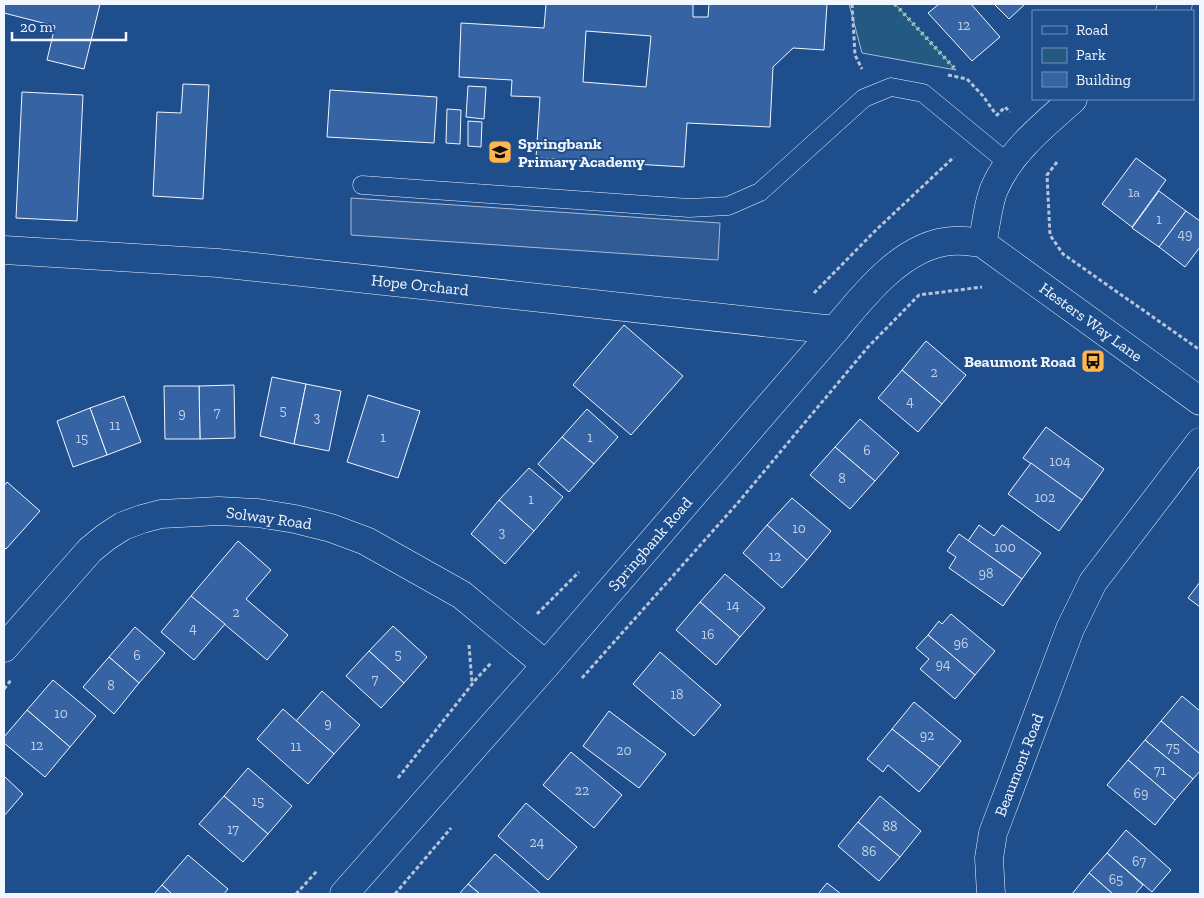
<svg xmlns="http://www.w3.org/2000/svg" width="1204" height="898" font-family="'Zilla Slab',serif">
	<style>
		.green { fill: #245a82; stroke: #a8bbd7 }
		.parking { fill: #305b95; stroke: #a8bbd7 }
		.building { fill: #3563a3; stroke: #f2f6ff; fill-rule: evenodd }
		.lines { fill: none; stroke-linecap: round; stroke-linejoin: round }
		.lane-casing { stroke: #f2f6ff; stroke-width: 19 }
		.street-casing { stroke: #f2f6ff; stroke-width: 29 }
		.secondary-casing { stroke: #f2f6ff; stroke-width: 29 }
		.path { stroke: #b3c4dc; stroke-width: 3; stroke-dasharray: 4 2.5; stroke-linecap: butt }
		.lane { stroke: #1f4e8c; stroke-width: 18 }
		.street { stroke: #1f4e8c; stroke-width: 28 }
		.secondary { stroke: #1f4e8c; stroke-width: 28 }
		.hedge { stroke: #97c8a6; stroke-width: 4; stroke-dasharray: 2.5 4; stroke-linecap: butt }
		.labels { text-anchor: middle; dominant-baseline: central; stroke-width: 4; stroke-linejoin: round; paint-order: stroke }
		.number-label { font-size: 14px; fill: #c3d1e8 }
		.poi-label { font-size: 16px; font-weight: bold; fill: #f2f6ff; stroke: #1f4e8c; text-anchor: start }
		.street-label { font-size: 16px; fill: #f2f6ff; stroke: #1f4e8c }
	</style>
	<rect width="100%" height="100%" fill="#1f4e8c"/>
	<polygon class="green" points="849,4 895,4 956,70 862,53"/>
	<polygon class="parking" points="351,198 720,223 718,260 351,235"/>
	<g class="building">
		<polygon points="4,4 100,4 84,69 47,60 55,26 4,13"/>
		<path d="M546,4H693V17H708L709,4H827L824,50L793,48L773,67L770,127L687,123L684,167L536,158L540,97L511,96L512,80L459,77L461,23L544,28ZM586,31L651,36L646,87L583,82Z"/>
		<polygon points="939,4 971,4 1000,37 972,61 928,13"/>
		<polygon points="994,4 1025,4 1009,19"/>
		<polygon points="183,84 209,85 203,199 153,196 157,112 181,113"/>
		<polygon points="468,86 486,87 484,119 466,117"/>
		<polygon points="330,90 437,97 434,143 327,137"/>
		<polygon points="22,92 83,95 77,221 16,218"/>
		<polygon points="447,109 461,110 460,144 446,143"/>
		<polygon points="468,121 482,122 481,147 468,146"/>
		<polygon points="1136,158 1166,180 1132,227 1102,204"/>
		<polygon points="1159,191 1186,211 1159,247 1132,228"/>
		<polygon points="1186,211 1200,221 1200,247 1185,267 1159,247"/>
		<polygon points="624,325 683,376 631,435 573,385"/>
		<polygon points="926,341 966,375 942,404 902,370"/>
		<polygon points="902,370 942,404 918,432 878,398"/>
		<polygon points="272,377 306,384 294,444 260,436"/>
		<polygon points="306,384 341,391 329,451 294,444"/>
		<polygon points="234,385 235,438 200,439 199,386"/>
		<polygon points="164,386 199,386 200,439 165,439"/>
		<polygon points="368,395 420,411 398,478 347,462"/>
		<polygon points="124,396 141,442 107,455 90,408"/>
		<polygon points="90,408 107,455 73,467 57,421"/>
		<polygon points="587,409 618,437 594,464 562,437"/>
		<polygon points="860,419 899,453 875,481 835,447"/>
		<polygon points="1046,427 1104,469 1082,500 1023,458"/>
		<polygon points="562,437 594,464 569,492 538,464"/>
		<polygon points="835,447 875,481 850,509 810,475"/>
		<polygon points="1031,463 1082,500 1059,531 1008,494"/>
		<polygon points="529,468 563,497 534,531 499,500"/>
		<polygon points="7,482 40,511 6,549 4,547 4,486"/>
		<polygon points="792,498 831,531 807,560 767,525"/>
		<polygon points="499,500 534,531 505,564 471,534"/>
		<polygon points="767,525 807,560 782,588 743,553"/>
		<polygon points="979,525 994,536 1002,525 1041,553 1022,579 968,541"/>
		<polygon points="959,534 1022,579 1003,606 949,568 956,557 947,551"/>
		<polygon points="238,541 271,570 246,599 288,635 267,660 191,596"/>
		<polygon points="725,574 765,608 740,637 700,602"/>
		<polygon points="1200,582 1200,607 1188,598"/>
		<polygon points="191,596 225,624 194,660 161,632"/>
		<polygon points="700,602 740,637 716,665 676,630"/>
		<polygon points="951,614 995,651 975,675 928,635 939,621 942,624"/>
		<polygon points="393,626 427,657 404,683 369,651"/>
		<polygon points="135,627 165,653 139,683 109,657"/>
		<polygon points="928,635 975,675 955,699 920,669 929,659 916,648"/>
		<polygon points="369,651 404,683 381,708 346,676"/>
		<polygon points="660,652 721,705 694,736 633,684"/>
		<polygon points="109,657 139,683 114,714 83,687"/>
		<polygon points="53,680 96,716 70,747 27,710"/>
		<polygon points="322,691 360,725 334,754 296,721"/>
		<polygon points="1182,696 1200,711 1200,754 1161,721"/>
		<polygon points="914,702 961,741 940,767 892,729"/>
		<polygon points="283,709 334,754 308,784 257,739"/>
		<polygon points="27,710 70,747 45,777 4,743 4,737"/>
		<polygon points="609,711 666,754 639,788 583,746"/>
		<polygon points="1161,721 1200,754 1200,771 1193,779 1145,740"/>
		<polygon points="892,729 940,767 919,792 888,765 883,772 867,759"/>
		<polygon points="1145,740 1193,779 1175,800 1128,760"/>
		<polygon points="571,752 622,795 594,828 543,785"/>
		<polygon points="1128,760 1175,800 1155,825 1107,785"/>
		<polygon points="248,768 292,806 268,834 224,796"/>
		<polygon points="4,776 23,794 4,816"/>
		<polygon points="224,796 268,834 243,862 199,824"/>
		<polygon points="880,796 921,831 900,857 858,822"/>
		<polygon points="526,803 577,847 548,880 498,836"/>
		<polygon points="858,822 900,857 879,881 838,846"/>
		<polygon points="1126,830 1171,870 1152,892 1107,853"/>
		<polygon points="1107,853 1143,885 1135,894 1113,894 1089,873"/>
		<polygon points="495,854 541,894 480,894 468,884"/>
		<polygon points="188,855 228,889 224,894 172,894 162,885"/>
		<polygon points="1089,873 1113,894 1072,894"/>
		<polygon points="827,883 841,894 818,894"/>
		<polygon points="468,884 480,894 459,894"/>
		<polygon points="162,885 172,894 154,894"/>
	</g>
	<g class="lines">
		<g class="lane-casing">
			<polyline id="lane" points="362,185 689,208 728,206 760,192 864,98 891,87 923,93 1008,163"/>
		</g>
		<g class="street-casing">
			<g id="street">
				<polyline points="1170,11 1178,4"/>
				<path d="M982,243C986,228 988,201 995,187C1011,151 1044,125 1073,99"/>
				<polyline points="4,250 218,263 835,330"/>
				<polyline points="4,648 90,550 106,537 123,526 142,519 161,514 219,511 258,513 295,519 331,528 366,541 462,595 546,665"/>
				<polyline points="991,894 989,858 993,833 1070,629 1093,582 1200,442"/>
			</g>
		</g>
		<g class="secondary-casing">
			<path id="secondary" d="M344,894L546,665L835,330C863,296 903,244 952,241C962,240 972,242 982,243L1200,401"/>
		</g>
		<g class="path">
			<polyline points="852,4 855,55 862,69"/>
			<polyline points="948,75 967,79 983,96 995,113"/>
			<polyline points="996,116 1005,107 1010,112"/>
			<polyline points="1057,162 1047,175 1050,235 1063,254 1200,350"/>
			<polyline points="814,293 876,230 954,157"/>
			<polyline points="537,614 579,572"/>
			<polyline points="469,645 472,683"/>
			<polyline points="582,678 736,505 868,347 919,295 982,287"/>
			<polyline points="4,689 11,680"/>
			<polyline points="398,778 477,678 492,662"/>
			<polyline points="296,894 317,871"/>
			<polyline points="395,894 451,828"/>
		</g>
		<use href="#lane" class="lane"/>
		<use href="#street" class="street"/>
		<use href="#secondary" class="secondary"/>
		<polyline class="hedge" points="895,4 956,70"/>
	</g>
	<defs>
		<g id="school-square" transform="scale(1.25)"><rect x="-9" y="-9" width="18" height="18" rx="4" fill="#ffb74d" stroke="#1f4e8c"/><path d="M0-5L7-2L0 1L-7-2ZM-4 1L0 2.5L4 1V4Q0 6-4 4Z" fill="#111"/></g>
		<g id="bus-square" transform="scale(1.25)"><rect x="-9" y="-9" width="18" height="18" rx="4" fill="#ffb74d" stroke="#1f4e8c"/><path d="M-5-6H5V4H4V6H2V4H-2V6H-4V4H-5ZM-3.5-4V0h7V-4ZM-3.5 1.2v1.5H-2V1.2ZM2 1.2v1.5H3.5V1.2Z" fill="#111"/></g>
	</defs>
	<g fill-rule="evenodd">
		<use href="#school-square" x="500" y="152"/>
		<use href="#bus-square" x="1093" y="361"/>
	</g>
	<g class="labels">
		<g class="number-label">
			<text x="964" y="25">12</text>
			<text x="1134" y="192">1a</text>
			<text x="1159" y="219">1</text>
			<text x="1185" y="234">49</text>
			<text x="934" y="372">2</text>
			<text x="910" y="401">4</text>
			<text x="283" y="410">5</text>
			<text x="217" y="412">7</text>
			<text x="182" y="413">9</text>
			<text x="317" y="417">3</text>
			<text x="115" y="425">11</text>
			<text x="383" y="437">1</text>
			<text x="590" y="437">1</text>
			<text x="82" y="438">15</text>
			<text x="867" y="450">6</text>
			<text x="1060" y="461">104</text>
			<text x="842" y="478">8</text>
			<text x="1045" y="497">102</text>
			<text x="531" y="499">1</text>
			<text x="799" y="528">10</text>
			<text x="502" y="532">3</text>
			<text x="1005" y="547">100</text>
			<text x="775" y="556">12</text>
			<text x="986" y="573">98</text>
			<text x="733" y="605">14</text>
			<text x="236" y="612">2</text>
			<text x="193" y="628">4</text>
			<text x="708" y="634">16</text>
			<text x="961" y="643">96</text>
			<text x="398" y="654">5</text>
			<text x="137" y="655">6</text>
			<text x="943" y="664">94</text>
			<text x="375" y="679">7</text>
			<text x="111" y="685">8</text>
			<text x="677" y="694">18</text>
			<text x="61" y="713">10</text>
			<text x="328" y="723">9</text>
			<text x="927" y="735">92</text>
			<text x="37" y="745">12</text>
			<text x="296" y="746">11</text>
			<text x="1173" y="747">75</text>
			<text x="624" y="750">20</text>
			<text x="1160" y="770">71</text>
			<text x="582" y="790">22</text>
			<text x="1141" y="793">69</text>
			<text x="258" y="801">15</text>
			<text x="890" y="826">88</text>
			<text x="233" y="829">17</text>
			<text x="537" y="842">24</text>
			<text x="869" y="851">86</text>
			<text x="1139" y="861">67</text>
			<text x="1116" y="879">65</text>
		</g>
		<g class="poi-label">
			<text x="518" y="143">Springbank<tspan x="518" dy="18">Primary Academy</tspan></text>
			<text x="1076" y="361" text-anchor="end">Beaumont Road</text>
		</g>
		<g class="street-label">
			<text transform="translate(420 285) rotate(6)">Hope Orchard</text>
			<text transform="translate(1091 322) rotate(36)">Hesters Way Lane</text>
			<text transform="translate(269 518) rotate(8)">Solway Road</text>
			<text transform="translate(650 544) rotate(-49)">Springbank Road</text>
			<text transform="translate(1019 765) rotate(-69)">Beaumont Road</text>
		</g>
	</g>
	<rect width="1204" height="898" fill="none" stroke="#f2f6ff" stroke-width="10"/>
	<rect x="1032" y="10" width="162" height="90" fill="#1f4e8c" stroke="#7391ba"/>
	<rect x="1042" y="26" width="25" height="8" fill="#1f4e8c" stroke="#7391ba"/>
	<text x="1076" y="35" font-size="15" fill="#f2f6ff">Road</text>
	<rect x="1042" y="48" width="25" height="15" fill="#245a82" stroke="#7391ba"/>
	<text x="1076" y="60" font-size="15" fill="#f2f6ff">Park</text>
	<rect x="1042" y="72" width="25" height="15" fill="#3563a3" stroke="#7391ba"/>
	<text x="1076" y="85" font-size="15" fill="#f2f6ff">Building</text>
	<path d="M12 32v8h114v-8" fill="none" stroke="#f2f6ff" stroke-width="2.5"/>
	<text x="20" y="32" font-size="15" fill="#f2f6ff" stroke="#1f4e8c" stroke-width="4" paint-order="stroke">20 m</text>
</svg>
